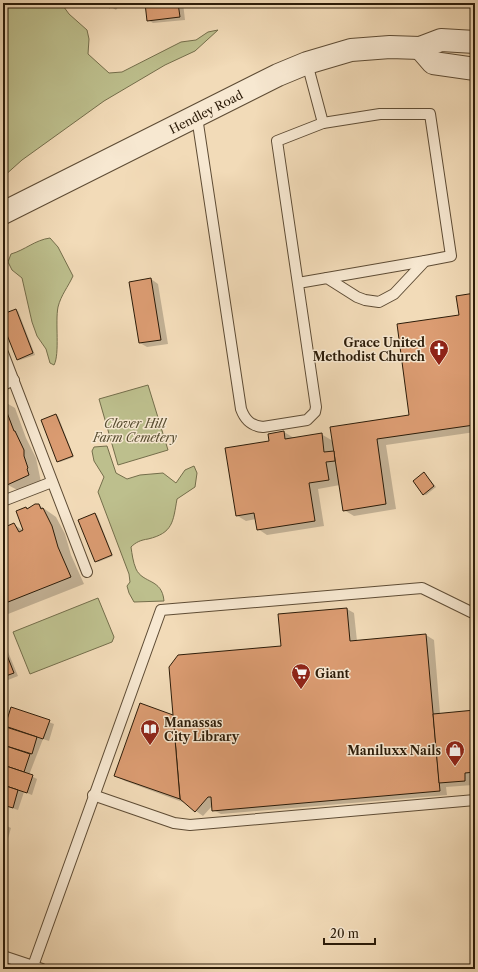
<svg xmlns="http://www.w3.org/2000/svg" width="478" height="972" font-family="'Libre Caslon Text',serif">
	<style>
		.green { fill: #bdbf8d; stroke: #746e4b }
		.shadow { fill: #0003 }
		.building { fill: #db9c72; stroke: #2c1c09 }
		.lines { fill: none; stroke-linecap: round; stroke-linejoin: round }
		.service-casing { stroke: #5e4c35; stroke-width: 12 }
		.tertiary-casing { stroke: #5e4c35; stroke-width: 24 }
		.service { stroke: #f7e8d1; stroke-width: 10 }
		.tertiary { stroke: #f7e8d1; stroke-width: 22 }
		.labels { text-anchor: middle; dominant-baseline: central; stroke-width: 3; stroke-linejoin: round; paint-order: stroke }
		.street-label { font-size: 12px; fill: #2c1c09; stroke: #f7e8d1 }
		.poi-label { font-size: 12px; font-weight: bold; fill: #2c1c09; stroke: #f7e8d1; text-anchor: end }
		.park-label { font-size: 12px; font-style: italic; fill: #584d31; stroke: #f7e8d1 }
	</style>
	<rect width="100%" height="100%" fill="#f2dbb8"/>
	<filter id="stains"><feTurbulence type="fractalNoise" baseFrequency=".005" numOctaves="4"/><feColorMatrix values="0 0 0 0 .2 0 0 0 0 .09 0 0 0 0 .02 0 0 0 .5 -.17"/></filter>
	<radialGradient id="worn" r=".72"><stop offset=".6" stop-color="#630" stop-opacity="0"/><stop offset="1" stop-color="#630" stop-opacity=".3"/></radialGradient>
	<g class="green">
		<polygon points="3,3 61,3 69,14 87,30 89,39 88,54 109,73 122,72 181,42 196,40 208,32 218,30 195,51 165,65 104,101 22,160 3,177"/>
		<path d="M50,238L58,247L73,276C68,287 61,295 58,307C55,322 60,354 54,365L50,363L46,349L37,336L32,322L22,278L12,270L8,262L11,254C25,250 35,240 50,238Z"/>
		<polygon points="148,385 168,450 118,465 99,399"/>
		<path d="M107,446L116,473L127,479L140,475L163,473L176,483L185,470L194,466L197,473L195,487L177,499C173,522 173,533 148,539C141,540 136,542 131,547C132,554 133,562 136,569C143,584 162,578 164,601L134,602L129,593L127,586L130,582L129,574L98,492L104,477L94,461L92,451L94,447Z"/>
		<polygon points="98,598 114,637 112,642 30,674 13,632"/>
	</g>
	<g class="shadow">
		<polygon points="105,3 121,3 116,10"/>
		<polygon points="146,3 183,3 185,20 153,23 148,20"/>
		<polygon points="151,279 158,284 168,344 147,347 140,343"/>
		<polygon points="475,294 475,432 386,445 396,509 354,516 344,510 340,485 318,489 324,526 267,535 258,529 256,519 246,521 236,515 270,442 284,432 294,438 321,434 333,441 411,415 460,316"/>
		<polygon points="16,310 18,311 35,355 20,360 17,359 3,322 3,315"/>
		<polygon points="3,401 15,408 26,438 36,458 41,482 21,492 8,485 3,487"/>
		<polygon points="56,415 58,416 74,457 60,462 58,461"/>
		<polygon points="425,474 436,487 426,495 423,494"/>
		<polygon points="39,505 56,517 65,534 71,555 84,584 3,616 3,532 14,525 25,531 17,511"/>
		<polygon points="95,514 97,515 113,556 98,562 96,561"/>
		<polygon points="347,609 354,613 357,641 426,635 434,640 440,714 475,711 475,776 472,777 473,785 446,787 447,795 221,814 213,810 213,805 203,816 185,803 125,781 116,776 174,717 282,647"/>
		<polygon points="3,640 18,676 3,682"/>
		<polygon points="12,709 54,724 49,741 43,739 29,775 37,779 32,795 24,792 18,810 3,805 3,735"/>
		<polygon points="3,824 11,828 3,856"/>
	</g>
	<g class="building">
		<polygon points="103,3 114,3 110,8"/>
		<polygon points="145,3 178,3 180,17 147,21"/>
		<polygon points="151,278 161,340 139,343 129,282"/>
		<polygon points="475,293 475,408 472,409 474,425 377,439 386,504 343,511 330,427 409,415 397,324 459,315 456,296"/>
		<polygon points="16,309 33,353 17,360 3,325 3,314"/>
		<polygon points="3,402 14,431 15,431 24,450 24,456 28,468 27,469 29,475 7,485 3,475"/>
		<polygon points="56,414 73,456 57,462 41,420"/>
		<polygon points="284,431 285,439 322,433 324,452 334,451 335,461 326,462 329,480 309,483 315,521 257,530 254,513 236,516 225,448 269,441 268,434"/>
		<polygon points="424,472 434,486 423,495 413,481"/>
		<polygon points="35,504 39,504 41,509 43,508 52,526 58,547 71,577 3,604 3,531 6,529 5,527 14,523 19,532 23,530 16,511 26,507 27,509"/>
		<polygon points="95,513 112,555 95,562 78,520"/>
		<polygon points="347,608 350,641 426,634 440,791 212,811 211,797 208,797 195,812 180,799 169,667 178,655 281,646 278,614"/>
		<polygon points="3,645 14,673 3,677"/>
		<polygon points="140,703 173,715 180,799 114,776"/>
		<polygon points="11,707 50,720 43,739 5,726"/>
		<polygon points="475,710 475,772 465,773 465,781 439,783 433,714"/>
		<polygon points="6,727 37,737 32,754 3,745"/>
		<polygon points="3,745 30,754 24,772 3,765"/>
		<polygon points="3,765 33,775 27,793 3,785"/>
		<polygon points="3,785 18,790 13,808 3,805"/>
		<polygon points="3,823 6,824 3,834"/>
	</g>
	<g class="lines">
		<g class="service-casing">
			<g id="service">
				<polyline points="307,63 323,123"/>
				<path d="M197,117L241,409C245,420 251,426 263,427L307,420L315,412L316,407L277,141L323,123L380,114H430L451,256L425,261L394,294L379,302L365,300L357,297L327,278L298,283"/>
				<polyline points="327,278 425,261"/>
				<polyline points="3,353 87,572"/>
				<polyline points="3,385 14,380"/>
				<polyline points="3,501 52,482"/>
				<polyline points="93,795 174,823 190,825 475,800"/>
				<polyline points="3,956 42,969"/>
				<polyline points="33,966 161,610 422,588 475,614"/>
			</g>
		</g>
		<g class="tertiary-casing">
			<g id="tertiary">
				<polyline points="420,48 433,63 475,69"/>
				<polyline points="3,213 278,75 307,63 351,50 390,47 420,48 441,40 475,42"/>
			</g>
		</g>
		<use href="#service" class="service"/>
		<use href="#tertiary" class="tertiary"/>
	</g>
	<defs>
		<g id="church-pin" transform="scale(1)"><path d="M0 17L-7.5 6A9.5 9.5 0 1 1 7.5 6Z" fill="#8f2418" stroke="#f7e8d1"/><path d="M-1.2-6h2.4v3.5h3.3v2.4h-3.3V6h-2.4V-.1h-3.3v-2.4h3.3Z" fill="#fff"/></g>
		<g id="supermarket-pin" transform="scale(1)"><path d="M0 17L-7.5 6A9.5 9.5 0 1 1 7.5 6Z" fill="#8f2418" stroke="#f7e8d1"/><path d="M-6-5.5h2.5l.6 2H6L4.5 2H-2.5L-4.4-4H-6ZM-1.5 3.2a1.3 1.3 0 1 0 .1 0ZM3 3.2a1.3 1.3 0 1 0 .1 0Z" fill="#fff"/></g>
		<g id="library-pin" transform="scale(1)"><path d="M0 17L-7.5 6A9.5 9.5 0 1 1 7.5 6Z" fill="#8f2418" stroke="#f7e8d1"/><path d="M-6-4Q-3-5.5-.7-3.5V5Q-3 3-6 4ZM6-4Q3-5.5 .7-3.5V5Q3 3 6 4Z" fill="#fff"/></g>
		<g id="shop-pin" transform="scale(1)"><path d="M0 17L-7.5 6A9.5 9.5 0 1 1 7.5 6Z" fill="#8f2418" stroke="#f7e8d1"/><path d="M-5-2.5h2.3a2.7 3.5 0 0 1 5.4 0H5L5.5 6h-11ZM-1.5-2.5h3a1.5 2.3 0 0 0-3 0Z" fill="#fff"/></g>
	</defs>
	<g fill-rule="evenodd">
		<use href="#church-pin" x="439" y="349"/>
		<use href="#supermarket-pin" x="301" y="673"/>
		<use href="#library-pin" x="150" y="729"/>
		<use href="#shop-pin" x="455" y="750"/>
	</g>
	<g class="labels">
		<g class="street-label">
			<text transform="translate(206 112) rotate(-27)">Hendley Road</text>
		</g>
		<g class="poi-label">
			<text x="425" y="342">Grace United<tspan x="425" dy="14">Methodist Church</tspan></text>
			<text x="315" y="673" text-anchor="start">Giant</text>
			<text x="164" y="722" text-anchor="start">Manassas<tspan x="164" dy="14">City Library</tspan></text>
			<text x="441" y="750">Maniluxx Nails</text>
		</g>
		<g class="park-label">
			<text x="135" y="423">Clover Hill<tspan x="135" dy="14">Farm Cemetery</tspan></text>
		</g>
	</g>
	<rect width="478" height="972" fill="none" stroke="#f2dbb8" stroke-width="16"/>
	<rect x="4" y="4" width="470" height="964" fill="none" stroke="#2c1c09" stroke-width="2"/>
	<rect x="8" y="8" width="462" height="956" fill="none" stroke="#2c1c09"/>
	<path d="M324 938v6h51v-6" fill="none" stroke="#2c1c09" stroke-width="2"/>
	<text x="330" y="938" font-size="12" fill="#2c1c09" stroke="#f7e8d1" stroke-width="3" paint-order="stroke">20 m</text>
	<rect width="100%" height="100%" filter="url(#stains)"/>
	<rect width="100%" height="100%" fill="url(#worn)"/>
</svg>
